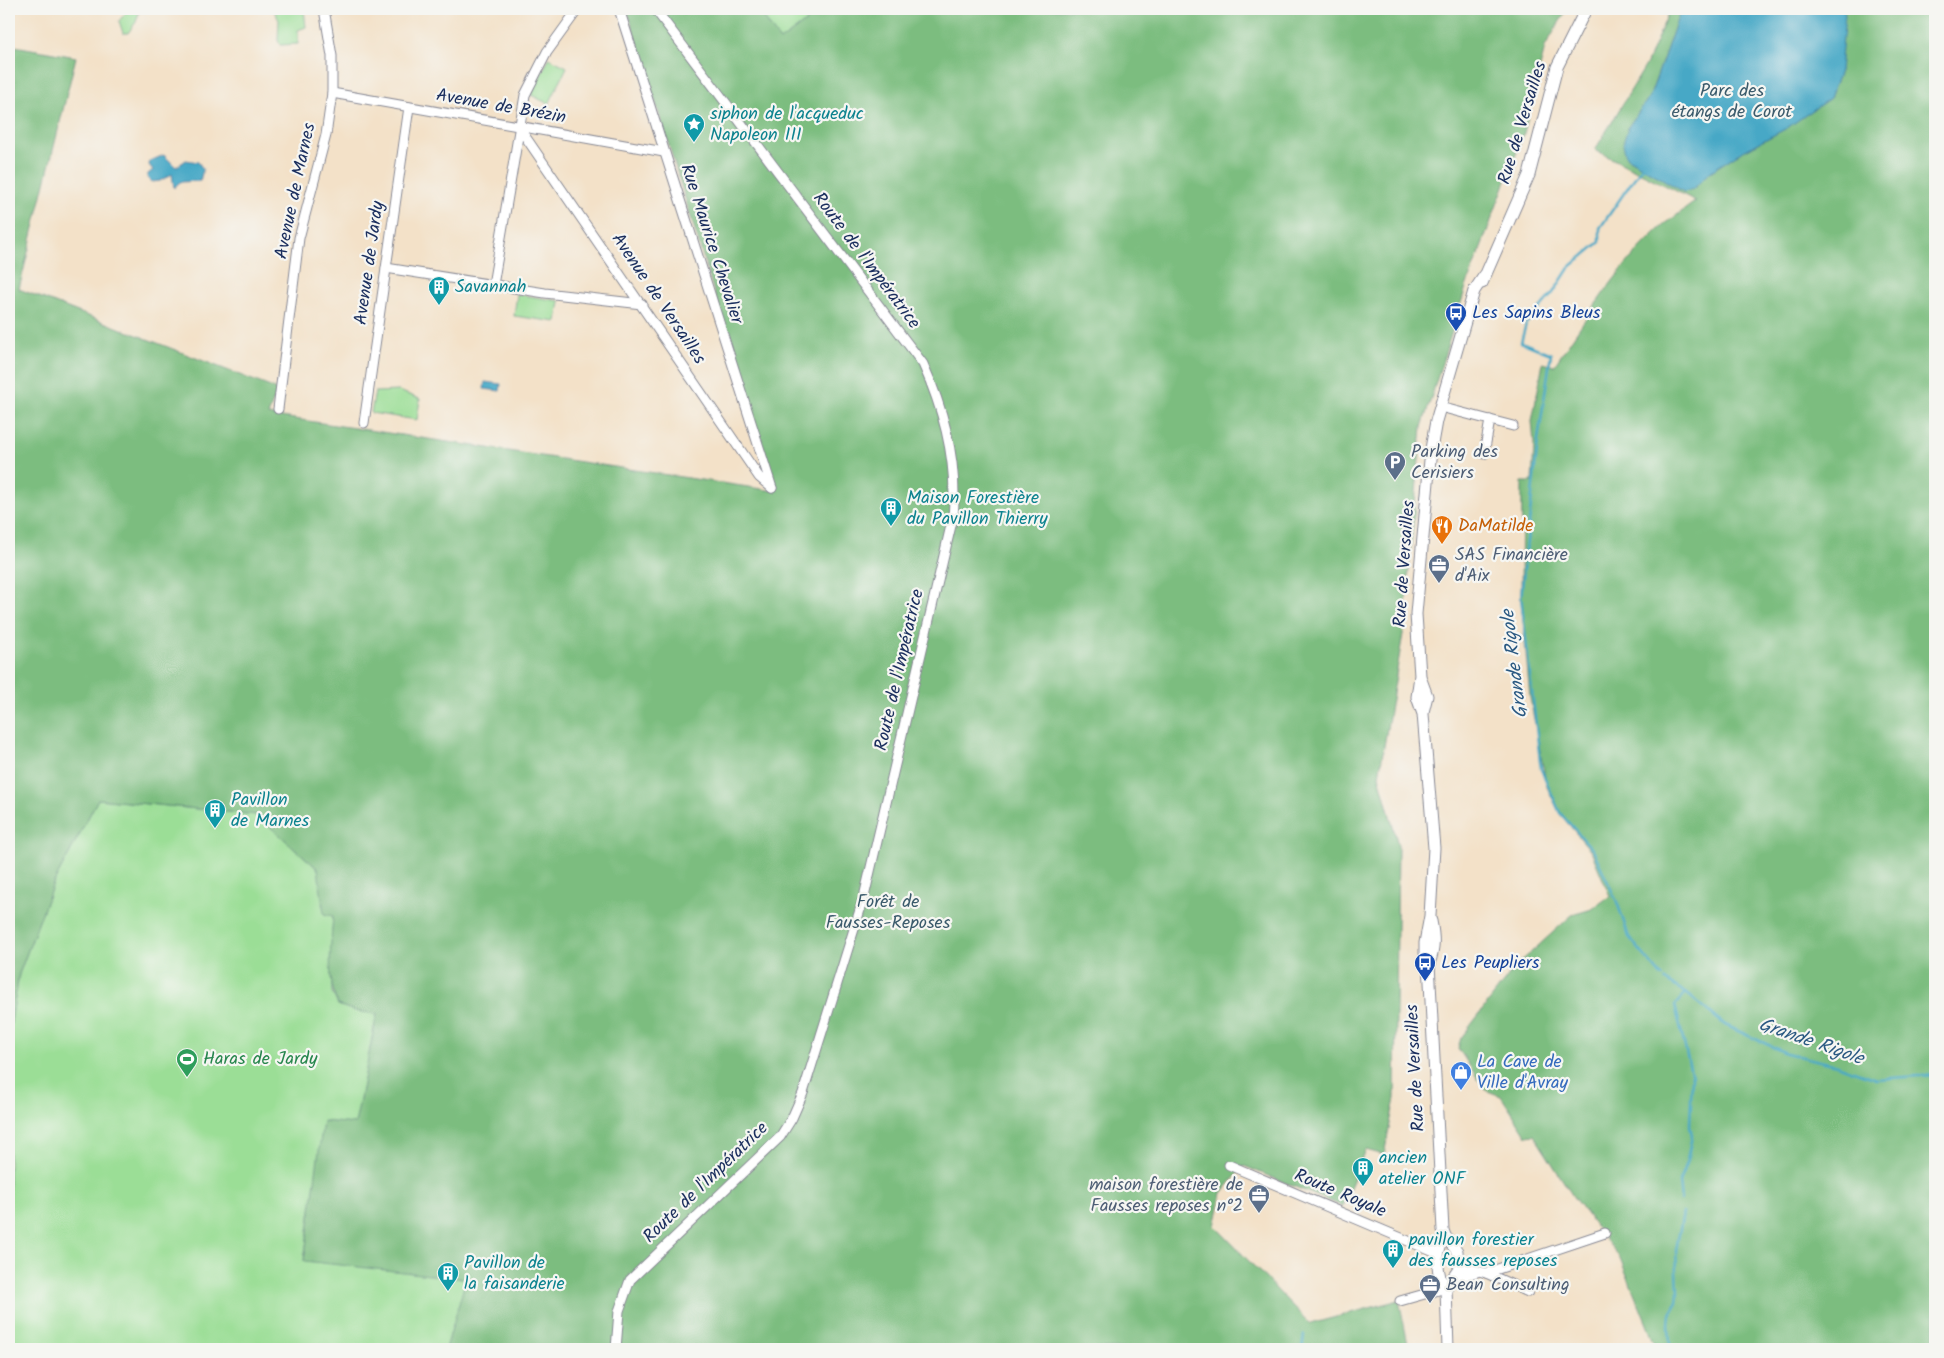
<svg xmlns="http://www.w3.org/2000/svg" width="1944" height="1358" font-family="Kalam,sans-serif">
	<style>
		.green { fill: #9bde96; stroke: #5b867a }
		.forest { fill: #7cbd7f; stroke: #4c766e }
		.water { fill: #46a8c6; stroke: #306c92 }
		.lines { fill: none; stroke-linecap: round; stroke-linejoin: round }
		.stream { stroke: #46a8c6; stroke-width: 2.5 }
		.minor-casing { stroke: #878893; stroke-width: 11 }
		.secondary-casing { stroke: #878893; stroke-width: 13 }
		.minor { stroke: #fff; stroke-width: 9 }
		.secondary { stroke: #fff; stroke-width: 11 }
		.labels { text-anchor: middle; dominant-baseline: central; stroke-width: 4.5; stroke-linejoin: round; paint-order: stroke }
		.park-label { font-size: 18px; fill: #3b5b6c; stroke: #f6f6f2 }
		.street-label { font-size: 18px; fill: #1b2f5e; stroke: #f6f6f2 }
		.culture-label { font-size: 18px; fill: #0d838f; stroke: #f6f6f2; text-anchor: start }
		.transit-label { font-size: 18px; fill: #164399; stroke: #f6f6f2; text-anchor: start }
		.service-label { font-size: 18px; fill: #4e5e75; stroke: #f6f6f2; text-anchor: start }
		.food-label { font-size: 18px; fill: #c56008; stroke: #f6f6f2; text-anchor: start }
		.leisure-label { font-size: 18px; fill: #27864d; stroke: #f6f6f2; text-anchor: start }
		.shop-label { font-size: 18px; fill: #366cbe; stroke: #f6f6f2; text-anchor: start }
		.water-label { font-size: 19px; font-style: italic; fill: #2a5982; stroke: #f6f6f2 }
	</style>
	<rect width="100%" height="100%" fill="#f6f6f2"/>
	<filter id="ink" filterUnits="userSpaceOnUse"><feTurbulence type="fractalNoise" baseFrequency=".02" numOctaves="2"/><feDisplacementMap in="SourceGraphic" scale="10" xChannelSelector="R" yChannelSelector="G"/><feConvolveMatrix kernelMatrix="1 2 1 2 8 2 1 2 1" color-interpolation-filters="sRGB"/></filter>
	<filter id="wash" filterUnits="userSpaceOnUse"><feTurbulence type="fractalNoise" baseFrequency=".0096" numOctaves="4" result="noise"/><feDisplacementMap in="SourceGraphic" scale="20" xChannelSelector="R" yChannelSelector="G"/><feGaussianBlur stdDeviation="1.12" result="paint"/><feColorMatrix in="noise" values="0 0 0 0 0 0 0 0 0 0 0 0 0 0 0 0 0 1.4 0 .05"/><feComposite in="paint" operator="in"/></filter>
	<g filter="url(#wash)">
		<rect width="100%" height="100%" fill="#f3e1c8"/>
		<g class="green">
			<polygon points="129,9 140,9 136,22 128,33 123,33 119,21"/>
			<polygon points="273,9 304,9 306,27 298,30 298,44 280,45 278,40 279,20"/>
			<polygon points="758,9 823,9 780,41"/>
			<polygon points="549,58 567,67 549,104 531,95"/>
			<polygon points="517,294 560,301 557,322 514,316"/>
			<polygon points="399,391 420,399 417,420 371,413 375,392"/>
			<polygon points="98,799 257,815 318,869 333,916 331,953 332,992 338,1005 355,1011 377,1013 355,1125 324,1121 304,1260 467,1279 446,1349 9,1349 9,1034 19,974 53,884"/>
		</g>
		<g class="forest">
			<path d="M627,9H758L780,41L823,9H1567L1545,47L1524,133L1466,287L1422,427L1403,634L1379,776L1398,845L1395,1098L1384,1155L1366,1150L1342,1206L1244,1166L1222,1193L1215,1226L1310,1324L1399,1300L1409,1349H446L466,1279L304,1261L323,1121L355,1124L377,1014L355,1011L338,1005C326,978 331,945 333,916L324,914L318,869L257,815L98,799L53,884L19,974L9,1034V45L76,57L19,289L273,388L277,391L268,415L775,491Z"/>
			<path d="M1670,9H1681L1650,96L1628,127L1626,157L1684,192L1693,189L1710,172L1736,155L1787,128L1830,98L1840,71L1844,9H1935V1349H1657L1620,1258L1574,1198L1534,1135L1527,1136L1501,1096L1485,1090L1458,1048L1461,1038L1516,966L1572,915L1592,909L1610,896L1591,851L1560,814L1547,787L1530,698L1521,598L1522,482H1532L1534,444L1532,421L1543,363L1554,366C1586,318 1621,262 1665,224C1675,216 1686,209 1696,201L1595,150L1646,65Z"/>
		</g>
		<g class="water">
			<polygon points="1681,9 1844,9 1845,15 1840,71 1830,98 1787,128 1736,155 1710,172 1693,189 1684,192 1626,157 1623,144 1628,127 1650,96"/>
			<polygon points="164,155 176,167 186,160 198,162 203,169 200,181 180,182 174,188 172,174 160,181 152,182 147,178 148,174 153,170 149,165 150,161"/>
			<polygon points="485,382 501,384 500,391 484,389"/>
		</g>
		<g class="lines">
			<g class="stream">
				<polyline points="1642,167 1600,228 1600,242 1569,268 1553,293 1526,324 1521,342 1551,354 1538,440 1521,597 1541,769 1560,813 1593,850 1617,902 1629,937 1662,977"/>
				<polyline points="1665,980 1686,993 1725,1025 1786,1053 1837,1065 1876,1079 1934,1075"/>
				<polyline points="1681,1200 1679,1182 1687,1160 1692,1136 1690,1125 1692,1077 1675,1005 1686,993"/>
				<polyline points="1670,1348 1669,1323 1670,1314 1677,1302 1678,1293 1676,1250 1683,1213"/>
				<polyline points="1302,1349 1304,1335"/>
			</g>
		</g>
	</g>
	<g filter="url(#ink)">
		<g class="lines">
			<g class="minor-casing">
				<g id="minor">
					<polyline points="619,9 772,488"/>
					<polyline points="332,93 664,152"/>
					<polyline points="518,126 759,477 772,488"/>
					<polyline points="386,268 545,293 642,304"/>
					<polyline points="493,285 525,95 547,52 578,9"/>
					<polyline points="1440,407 1513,426"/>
					<polyline points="278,409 299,238 326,135 332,93 332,56 324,9"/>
					<polyline points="364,423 409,107"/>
					<polyline points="1484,454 1490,420"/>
					<polyline points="1229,1165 1439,1254"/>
					<polyline points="1458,1260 1464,1267 1486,1273 1528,1292"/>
					<polyline points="1486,1273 1605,1233"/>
					<polyline points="1452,1279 1477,1272"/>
					<polyline points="1400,1301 1446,1288"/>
					<path d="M616,1349L619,1311L630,1280L780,1137L792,1118L803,1093L864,897L953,517C958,463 945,413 923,364L655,9"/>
				</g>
			</g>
			<g class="secondary-casing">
				<g id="secondary">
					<polyline points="1482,283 1529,175 1557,67 1586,9"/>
					<polyline points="1420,677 1427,696 1423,712"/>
					<path d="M1429,963C1435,949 1434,936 1431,921"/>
					<path d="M1445,1236C1436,1251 1435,1275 1446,1288"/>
					<polyline points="1448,1349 1446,1288 1459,1269 1457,1251 1445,1236 1443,1230 1429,963 1425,953 1425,943 1430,916 1434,848 1423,714 1417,697 1420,676 1416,614 1431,449 1436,421 1474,291 1484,276"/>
				</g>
			</g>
			<use href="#minor" class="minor"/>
			<use href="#secondary" class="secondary"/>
		</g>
	</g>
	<defs>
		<g id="sight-pin" transform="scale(1.125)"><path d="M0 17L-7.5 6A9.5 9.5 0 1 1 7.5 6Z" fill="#0f9aa8" stroke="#f6f6f2"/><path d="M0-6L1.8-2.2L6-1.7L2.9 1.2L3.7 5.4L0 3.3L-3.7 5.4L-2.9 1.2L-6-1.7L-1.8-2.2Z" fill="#fff"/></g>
		<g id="building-pin" transform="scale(1.125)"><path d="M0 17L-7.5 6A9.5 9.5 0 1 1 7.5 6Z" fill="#0f9aa8" stroke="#f6f6f2"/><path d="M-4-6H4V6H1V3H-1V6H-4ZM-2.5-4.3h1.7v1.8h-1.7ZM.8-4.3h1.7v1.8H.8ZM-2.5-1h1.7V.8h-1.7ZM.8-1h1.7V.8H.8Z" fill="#fff"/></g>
		<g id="bus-pin" transform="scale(1.125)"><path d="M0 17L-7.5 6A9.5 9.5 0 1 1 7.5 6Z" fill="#1a4fb4" stroke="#f6f6f2"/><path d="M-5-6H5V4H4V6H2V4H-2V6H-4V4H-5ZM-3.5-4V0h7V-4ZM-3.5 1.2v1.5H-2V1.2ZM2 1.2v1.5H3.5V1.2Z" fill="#fff"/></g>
		<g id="parking-pin" transform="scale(1.125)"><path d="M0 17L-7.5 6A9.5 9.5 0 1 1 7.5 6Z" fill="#5c6f8a" stroke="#f6f6f2"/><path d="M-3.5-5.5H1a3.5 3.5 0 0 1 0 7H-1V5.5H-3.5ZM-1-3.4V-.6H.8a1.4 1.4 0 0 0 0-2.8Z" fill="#fff"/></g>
		<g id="restaurant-pin" transform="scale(1.125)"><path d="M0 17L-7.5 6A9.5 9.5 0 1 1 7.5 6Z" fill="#e8710a" stroke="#f6f6f2"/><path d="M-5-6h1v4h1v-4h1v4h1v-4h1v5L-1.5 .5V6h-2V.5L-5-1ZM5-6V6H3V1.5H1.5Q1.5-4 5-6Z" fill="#fff"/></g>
		<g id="office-pin" transform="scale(1.125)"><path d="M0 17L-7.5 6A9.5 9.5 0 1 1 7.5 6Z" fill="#5c6f8a" stroke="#f6f6f2"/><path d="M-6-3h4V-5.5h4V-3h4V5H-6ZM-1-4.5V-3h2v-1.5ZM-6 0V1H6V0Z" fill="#fff"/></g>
		<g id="stadium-pin" transform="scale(1.125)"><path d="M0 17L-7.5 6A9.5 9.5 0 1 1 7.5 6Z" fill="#2e9e5b" stroke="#f6f6f2"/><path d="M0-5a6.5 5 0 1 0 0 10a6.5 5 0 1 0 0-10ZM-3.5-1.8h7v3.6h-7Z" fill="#fff"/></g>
		<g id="shop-pin" transform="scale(1.125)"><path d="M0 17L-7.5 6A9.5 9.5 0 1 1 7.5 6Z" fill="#3f7fe0" stroke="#f6f6f2"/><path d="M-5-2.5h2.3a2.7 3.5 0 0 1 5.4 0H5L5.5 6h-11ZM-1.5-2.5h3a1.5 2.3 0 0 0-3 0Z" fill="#fff"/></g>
	</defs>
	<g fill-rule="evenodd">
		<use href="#sight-pin" x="694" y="124"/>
		<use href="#building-pin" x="439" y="287"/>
		<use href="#bus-pin" x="1456" y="313"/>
		<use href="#parking-pin" x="1395" y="462"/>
		<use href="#building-pin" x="891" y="508"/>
		<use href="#restaurant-pin" x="1442" y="526"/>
		<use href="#office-pin" x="1439" y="565"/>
		<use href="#building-pin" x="215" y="810"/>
		<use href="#bus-pin" x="1425" y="963"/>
		<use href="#stadium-pin" x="187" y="1059"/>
		<use href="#shop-pin" x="1461" y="1072"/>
		<use href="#building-pin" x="1363" y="1168"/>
		<use href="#office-pin" x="1259" y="1195"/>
		<use href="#building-pin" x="1393" y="1250"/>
		<use href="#building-pin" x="448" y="1273"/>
		<use href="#office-pin" x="1430" y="1285"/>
	</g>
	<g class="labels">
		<g class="park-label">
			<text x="1732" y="91">Parc des<tspan x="1732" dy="21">étangs de Corot</tspan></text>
			<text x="888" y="902">Forêt de<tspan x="888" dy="21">Fausses-Reposes</tspan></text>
		</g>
		<g class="street-label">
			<text transform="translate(501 107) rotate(10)">Avenue de Brézin</text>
			<text transform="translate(1523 123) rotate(-73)">Rue de Versailles</text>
			<text transform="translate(296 191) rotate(-78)">Avenue de Marnes</text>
			<text transform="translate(711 244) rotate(72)">Rue Maurice Chevalier</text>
			<text transform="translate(866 261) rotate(53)">Route de l'Impératrice</text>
			<text transform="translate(370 263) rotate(-82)">Avenue de Jardy</text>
			<text transform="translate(658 299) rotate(56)">Avenue de Versailles</text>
			<text transform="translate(1405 564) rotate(-86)">Rue de Versailles</text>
			<text transform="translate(900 670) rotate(-77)">Route de l'Impératrice</text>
			<text transform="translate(1416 1068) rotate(-93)">Rue de Versailles</text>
			<text transform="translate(706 1183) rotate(-44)">Route de l'Impératrice</text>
			<text transform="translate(1340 1194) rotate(23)">Route Royale</text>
		</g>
		<g class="culture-label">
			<text x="710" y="114">siphon de l'acqueduc<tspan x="710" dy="21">Napoleon III</tspan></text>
			<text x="455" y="287">Savannah</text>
			<text x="907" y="498">Maison Forestière<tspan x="907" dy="21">du Pavillon Thierry</tspan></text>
			<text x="231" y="800">Pavillon<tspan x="231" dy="21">de Marnes</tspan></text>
			<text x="1379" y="1158">ancien<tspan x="1379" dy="21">atelier ONF</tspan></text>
			<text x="1409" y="1240">pavillon forestier<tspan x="1409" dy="21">des fausses reposes</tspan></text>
			<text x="464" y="1263">Pavillon de<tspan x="464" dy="21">la faisanderie</tspan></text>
		</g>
		<g class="transit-label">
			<text x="1472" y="313">Les Sapins Bleus</text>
			<text x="1441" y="963">Les Peupliers</text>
		</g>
		<g class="service-label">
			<text x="1411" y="452">Parking des<tspan x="1411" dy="21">Cerisiers</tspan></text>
			<text x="1455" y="555">SAS Financière<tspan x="1455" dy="21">d'Aix</tspan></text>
			<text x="1243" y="1185" text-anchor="end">maison forestière de<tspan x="1243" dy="21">Fausses reposes n°2</tspan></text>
			<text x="1446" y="1285">Bean Consulting</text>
		</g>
		<g class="food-label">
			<text x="1458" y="526">DaMatilde</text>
		</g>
		<g class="leisure-label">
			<text x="203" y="1059">Haras de Jardy</text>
		</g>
		<g class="shop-label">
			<text x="1477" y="1062">La Cave de<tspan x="1477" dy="21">Ville d'Avray</tspan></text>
		</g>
		<g class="water-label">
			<text transform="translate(1515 664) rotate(-97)">Grande Rigole</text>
			<text transform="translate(1811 1042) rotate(19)">Grande Rigole</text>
		</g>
	</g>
	<rect width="1944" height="1358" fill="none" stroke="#f6f6f2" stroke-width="30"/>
</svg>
